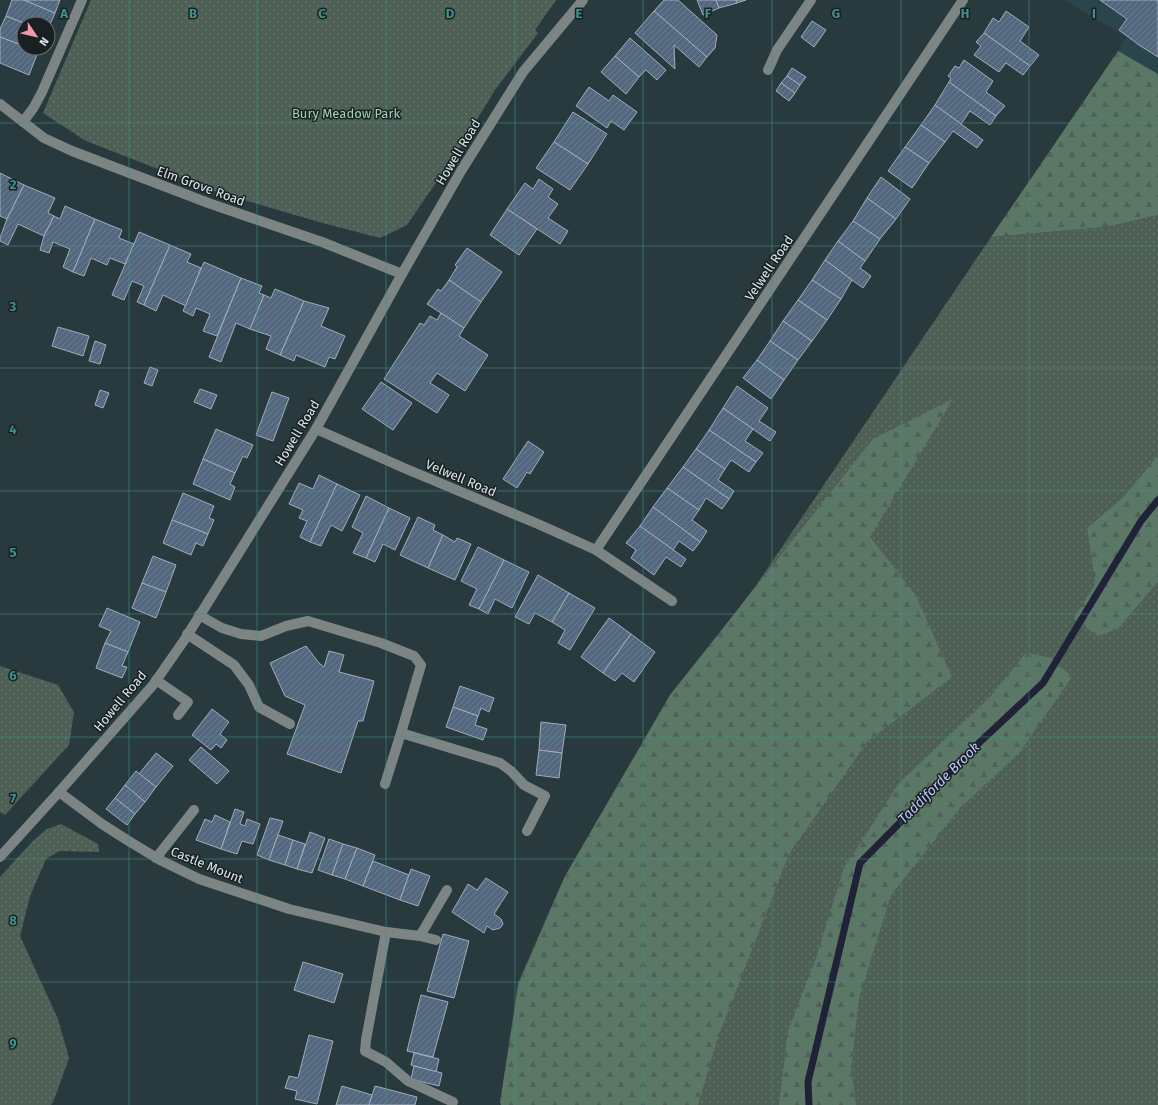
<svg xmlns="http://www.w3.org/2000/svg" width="1158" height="1105" font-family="'Fira Sans',sans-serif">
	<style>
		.built { fill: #2b454d }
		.green { fill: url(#green-dots) }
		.forest { fill: url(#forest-firs) }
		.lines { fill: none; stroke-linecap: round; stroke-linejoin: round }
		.stream { stroke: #202238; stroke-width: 7 }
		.building { fill: url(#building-hatch); stroke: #a0adbb }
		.minor { stroke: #7c8584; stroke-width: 10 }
		.grid { fill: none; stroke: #42928c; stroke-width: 1; stroke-opacity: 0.55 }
		.labels { text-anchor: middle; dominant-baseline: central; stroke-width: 3; stroke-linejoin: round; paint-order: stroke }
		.park-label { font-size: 13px; fill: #9ed5b4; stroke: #182022 }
		.street-label { font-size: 13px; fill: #dae5e8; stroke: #182022 }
		.water-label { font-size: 14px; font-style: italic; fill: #bfc6fa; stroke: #182022 }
		.grid-label { font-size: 13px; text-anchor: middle; font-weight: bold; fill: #42928c; stroke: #182022; stroke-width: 3; stroke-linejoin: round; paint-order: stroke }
	</style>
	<defs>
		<pattern id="green-dots" width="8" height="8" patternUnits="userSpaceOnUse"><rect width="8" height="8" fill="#4e5f55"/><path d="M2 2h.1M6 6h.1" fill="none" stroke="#67766d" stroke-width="1.8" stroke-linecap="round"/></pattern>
		<pattern id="forest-firs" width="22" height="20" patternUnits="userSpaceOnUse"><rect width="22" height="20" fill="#5b7867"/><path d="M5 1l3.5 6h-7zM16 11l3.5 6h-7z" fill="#4f6158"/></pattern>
		<pattern id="building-hatch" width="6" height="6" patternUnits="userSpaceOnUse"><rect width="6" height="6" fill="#53687e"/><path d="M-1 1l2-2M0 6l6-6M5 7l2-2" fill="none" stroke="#6b7d90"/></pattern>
	</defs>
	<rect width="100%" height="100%" fill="#293a3f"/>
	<polygon class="built" points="1064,0 1158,0 1158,74 1118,51 1126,37"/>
	<g class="green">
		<polygon points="91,0 556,0 535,30 538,33 495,90 459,149 407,225 380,238 319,222 217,192 86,141 43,113"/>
		<polygon points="1158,215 1158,455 1124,496 1087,528 1095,584 1073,618 1119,628 1158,582 1158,1105 506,1105 503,1084 518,983 560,887 670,699 757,584 991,237 1107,227"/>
		<polygon points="0,666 58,685 74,712 69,745 5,815 0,812"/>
		<polygon points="61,824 98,844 99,852 59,851 46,859 30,896 20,936 58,1019 69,1058 54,1100 51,1105 0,1105 0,877 33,841 47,829"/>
	</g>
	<g class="forest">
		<polygon points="1118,51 1158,74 1158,215 1107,227 991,237"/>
		<polygon points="953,399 870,537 915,594 952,677 867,742 789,854 717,1040 698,1105 501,1105 500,1102 519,984 565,876 670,695 873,439"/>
		<polygon points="1158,455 1158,582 1119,628 1098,636 1073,618 1095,584 1087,528 1124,496"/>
		<polygon points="1026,653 1052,658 1072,677 1019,753 960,808 891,895 859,998 851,1069 856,1105 779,1105 788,1031 816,958 844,868 899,783 990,697"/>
	</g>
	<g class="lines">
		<polyline class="stream" points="809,1105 808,1082 860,863 980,742 1043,683 1141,521 1158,500"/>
	</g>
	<g class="building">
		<polygon points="12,0 24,0 55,13 48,29 48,24 26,24 6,16"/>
		<polygon points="24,0 60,0 55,13"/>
		<polygon points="664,0 678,0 717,35 715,48 707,57 654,11"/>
		<polygon points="697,0 716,0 719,8 703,15"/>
		<polygon points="716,0 736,0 737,3 719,8"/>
		<polygon points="736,0 746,0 737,3"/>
		<polygon points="1100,0 1158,0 1158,57 1139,45 1119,30 1127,19"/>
		<polygon points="654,11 707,57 699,67 674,45 675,69 635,33"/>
		<polygon points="1006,11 1029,27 1020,41 1039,55 1030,66 984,33 993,18 999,22"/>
		<polygon points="6,16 26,24 24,24 24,46 0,37 0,29"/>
		<polygon points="812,21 826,30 814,47 801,37"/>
		<polygon points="984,33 1030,66 1023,75 1006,63 999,72 974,55 981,46 976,42"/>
		<polygon points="0,37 24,46 24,48 28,48 38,52 29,75 0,63"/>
		<polygon points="630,38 666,70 657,80 646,70 639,77 615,56"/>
		<polygon points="28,48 40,48 38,52"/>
		<polygon points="615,56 639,77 626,94 601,72"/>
		<polygon points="964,60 993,81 986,92 1005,106 996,116 949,82 951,78 948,76 955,66 959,68"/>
		<polygon points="792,68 806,77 800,85 787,76"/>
		<polygon points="787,76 800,85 795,93 781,83"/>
		<polygon points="949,82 996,116 990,125 970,111 961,124 935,105"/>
		<polygon points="781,83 795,93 789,101 776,91"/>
		<polygon points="589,87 609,101 613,95 637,112 624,130 611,121 607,128 576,106"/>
		<polygon points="935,105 983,140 977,148 953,131 945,142 921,125"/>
		<polygon points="573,112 607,134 588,164 554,142"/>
		<polygon points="921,125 945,142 929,163 905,147"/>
		<polygon points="554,142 588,164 570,190 536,168"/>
		<polygon points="905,147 929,163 912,188 888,171"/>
		<polygon points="0,173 24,185 7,219 0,216"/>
		<polygon points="881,177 910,199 896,219 867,198"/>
		<polygon points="539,179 553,189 548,197 558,204 548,218 568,231 560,244 507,209 525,183 533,189"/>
		<polygon points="24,185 55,198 48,213 54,216 44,236 18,224 8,245 0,241 0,238 7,219"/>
		<polygon points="867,198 896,219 880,239 853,221"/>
		<polygon points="65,206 95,219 73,272 63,267 70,249 53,242 49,253 40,250 44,236 54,216 60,219"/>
		<polygon points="507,209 537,229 519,255 490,235"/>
		<polygon points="95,219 122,230 119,238 134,244 125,264 110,258 107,265 91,258 84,276 73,272"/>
		<polygon points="853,221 880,239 865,261 838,241"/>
		<polygon points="139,232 170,245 144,305 137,302 144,286 132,281 124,300 112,295"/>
		<polygon points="838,241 865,261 860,268 871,276 863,288 825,260"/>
		<polygon points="170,245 191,254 187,262 201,268 186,306 163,295 156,311 144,305"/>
		<polygon points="467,248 502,272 481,302 449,280 457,267 455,265"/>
		<polygon points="825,260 852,280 841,299 812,280"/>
		<polygon points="204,262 241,278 217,336 203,331 210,314 196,308 193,316 183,311"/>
		<polygon points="241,278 262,286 259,293 264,295 250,329 236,323 221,362 209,357"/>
		<polygon points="449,280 481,302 464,328 427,304 438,289 441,291"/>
		<polygon points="812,280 841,299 827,320 798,300"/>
		<polygon points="275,289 304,301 280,355 266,349 271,336 250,329 264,295 271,298"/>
		<polygon points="798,300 827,320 812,341 783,321"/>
		<polygon points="304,301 329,308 321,326 345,336 335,359 329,357 325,367 296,355 294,361 280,355"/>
		<polygon points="441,313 464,328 459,336 488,355 465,391 437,373 430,383 449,395 437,413 384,379 420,323 424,325 430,316 437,320"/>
		<polygon points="783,321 812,341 798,360 770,341"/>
		<polygon points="58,327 89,336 83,356 52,346"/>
		<polygon points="95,341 106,345 100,364 89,361"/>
		<polygon points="770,341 798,360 784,380 757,360"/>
		<polygon points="757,360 784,380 771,399 743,378"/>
		<polygon points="150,367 158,370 152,386 144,383"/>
		<polygon points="381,382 412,403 393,430 362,409"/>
		<polygon points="737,386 768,408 759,421 776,432 770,441 723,408"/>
		<polygon points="200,389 217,395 211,409 194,402"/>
		<polygon points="100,390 109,393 103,408 95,405"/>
		<polygon points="272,392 289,398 273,441 256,435"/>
		<polygon points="723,408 753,429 745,441 763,453 756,462 709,430"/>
		<polygon points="216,429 253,445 247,458 243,456 235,473 203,459"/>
		<polygon points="709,430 756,462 749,472 731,460 725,469 696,449"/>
		<polygon points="528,441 544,452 530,474 527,472 517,488 503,479"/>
		<polygon points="696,449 725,469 718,480 734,491 729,499 683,467"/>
		<polygon points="203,459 235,473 230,484 235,487 230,500 193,484"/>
		<polygon points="683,467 729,499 722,509 706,498 699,510 667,488"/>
		<polygon points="319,475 337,484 310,542 300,537 307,521 299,518 303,510 289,504 299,483 313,489"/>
		<polygon points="337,484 360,495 342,531 331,525 321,546 310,542"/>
		<polygon points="667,488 699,510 692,520 707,531 700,542 653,507"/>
		<polygon points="183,493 214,506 209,518 214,520 208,534 172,520"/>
		<polygon points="366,496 389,508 366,558 353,553 363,533 352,527"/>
		<polygon points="653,507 700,542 693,551 679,541 673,550 640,526"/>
		<polygon points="389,508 410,518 395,550 383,544 375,562 366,558"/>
		<polygon points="418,517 435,525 433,530 443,535 428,568 400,555"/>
		<polygon points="172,520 208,534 203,546 196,543 191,555 163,543"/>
		<polygon points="640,526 686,559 681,567 666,557 654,575 631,558 636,550 626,543"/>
		<polygon points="443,535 455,542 457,538 471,544 455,580 428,568"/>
		<polygon points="478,547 504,560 479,609 469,605 477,589 461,581"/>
		<polygon points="153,556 176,565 166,592 142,583"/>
		<polygon points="504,560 529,572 512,608 495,599 488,614 479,609"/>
		<polygon points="538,575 569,593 552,622 535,613 529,624 515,617"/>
		<polygon points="142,583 166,592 156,618 132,608"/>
		<polygon points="569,593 595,608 570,650 558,643 565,630 552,622"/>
		<polygon points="107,608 140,622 128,652 105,643 111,631 99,626"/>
		<polygon points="609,618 631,634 603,673 581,657"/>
		<polygon points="631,634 655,652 634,682 622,673 615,681 603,673"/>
		<polygon points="105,643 128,652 122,666 127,667 122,678 96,668"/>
		<polygon points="306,646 319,663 324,667 329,651 344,655 339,672 374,681 363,721 358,721 341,773 287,754 305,705 285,696 270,663"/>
		<polygon points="460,686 494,698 489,712 481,708 478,716 453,707"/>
		<polygon points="453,707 478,716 475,725 487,729 483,740 446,727"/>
		<polygon points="212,709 229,722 220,734 227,740 221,748 216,744 211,750 192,735"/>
		<polygon points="541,722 566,725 562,753 539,750"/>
		<polygon points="201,747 229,771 217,784 189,760"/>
		<polygon points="539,750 562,753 559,778 536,775"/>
		<polygon points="156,753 173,766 156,787 139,774"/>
		<polygon points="136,771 156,787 145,802 125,785"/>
		<polygon points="125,785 145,802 135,814 115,798"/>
		<polygon points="115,798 135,814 127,825 106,809"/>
		<polygon points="235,809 244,812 240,824 245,826 247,819 260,824 253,844 242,841 237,854 221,849"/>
		<polygon points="215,815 230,822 221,849 196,840 205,819 212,822"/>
		<polygon points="270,818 283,821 269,860 257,855"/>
		<polygon points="310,832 325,838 312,873 297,869"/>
		<polygon points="278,835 293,840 285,865 269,860"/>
		<polygon points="329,839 343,844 332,875 318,870"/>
		<polygon points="293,840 305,844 297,869 285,865"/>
		<polygon points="343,844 357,848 345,879 332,875"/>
		<polygon points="357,848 375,855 363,886 345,879"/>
		<polygon points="373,861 409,875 400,900 363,886"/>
		<polygon points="411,869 430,876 418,906 400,900"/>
		<polygon points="486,878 508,892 494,914 501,919 503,924 500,928 493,930 487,926 484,933 452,912 468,884 477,890"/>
		<polygon points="443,934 469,941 454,998 427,991"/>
		<polygon points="303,962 343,974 334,1003 294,990"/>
		<polygon points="421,995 448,1002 433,1057 407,1051"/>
		<polygon points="309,1035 333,1041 317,1104 295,1099 297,1091 285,1088 289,1076 298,1078"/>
		<polygon points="414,1053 439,1059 436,1072 411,1065"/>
		<polygon points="414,1066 442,1073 439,1086 411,1079"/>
		<polygon points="342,1086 372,1095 369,1105 336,1105"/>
		<polygon points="375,1086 417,1097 415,1105 369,1105"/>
	</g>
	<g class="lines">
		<g class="minor">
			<polyline points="768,70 777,50 811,0"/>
			<polyline points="0,104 44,138 72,151 211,204 322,242 402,274"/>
			<polyline points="23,122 34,107 42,92 82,0"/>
			<polyline points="316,429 404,468 538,524 596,550 672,601"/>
			<polyline points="596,550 963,0"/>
			<polyline points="199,615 222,628 241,634 261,636 286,626 308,621 381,643 414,656 421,665 401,733 385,784"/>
			<polyline points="187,634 234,665 249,685 259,707 290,724"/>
			<polyline points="156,680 188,702 178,715"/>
			<polyline points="401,733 500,763 511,771 524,785 545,796 527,831"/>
			<polyline points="59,792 102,824 127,840 160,860 199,879 289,909 386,932 366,1040 365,1051 386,1062 408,1081 453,1102"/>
			<polyline points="0,857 59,792 153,685 185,639 316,429 402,274 461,171 523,72 583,0"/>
			<polyline points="156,858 194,810"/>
			<polyline points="386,932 420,936 436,940"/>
			<polyline points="420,936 447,890"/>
		</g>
	</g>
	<path class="grid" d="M129,0V1105M257,0V1105M386,0V1105M515,0V1105M643,0V1105M772,0V1105M901,0V1105M1029,0V1105M0,123H1158M0,246H1158M0,368H1158M0,491H1158M0,614H1158M0,737H1158M0,859H1158M0,982H1158"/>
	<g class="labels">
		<g class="park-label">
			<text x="346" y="113">Bury Meadow Park</text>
		</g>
		<g class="street-label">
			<text transform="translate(458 152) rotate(-59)">Howell Road</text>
			<text transform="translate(201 186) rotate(20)">Elm Grove Road</text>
			<text transform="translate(769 268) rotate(-56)">Velwell Road</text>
			<text transform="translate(297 433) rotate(-59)">Howell Road</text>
			<text transform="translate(461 478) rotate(23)">Velwell Road</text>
			<text transform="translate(120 701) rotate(-50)">Howell Road</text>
			<text transform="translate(207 865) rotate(22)">Castle Mount</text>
		</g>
		<g class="water-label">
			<text transform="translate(939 783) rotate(-45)">Taddiforde Brook</text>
		</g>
	</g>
	<g class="grid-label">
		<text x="64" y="18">A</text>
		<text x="193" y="18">B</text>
		<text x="322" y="18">C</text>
		<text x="450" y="18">D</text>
		<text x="579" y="18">E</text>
		<text x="708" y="18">F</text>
		<text x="836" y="18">G</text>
		<text x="965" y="18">H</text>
		<text x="1094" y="18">I</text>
		<text x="13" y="189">2</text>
		<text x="13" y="311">3</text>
		<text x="13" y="434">4</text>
		<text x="13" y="557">5</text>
		<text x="13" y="680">6</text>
		<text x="13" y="803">7</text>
		<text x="13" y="925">8</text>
		<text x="13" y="1048">9</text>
	</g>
	<g transform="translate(36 36) rotate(125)"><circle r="19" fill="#182022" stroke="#666f71"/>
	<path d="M0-3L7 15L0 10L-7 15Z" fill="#f39aa9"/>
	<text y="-6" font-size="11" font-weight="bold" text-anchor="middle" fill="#dae5e8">N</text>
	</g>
</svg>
